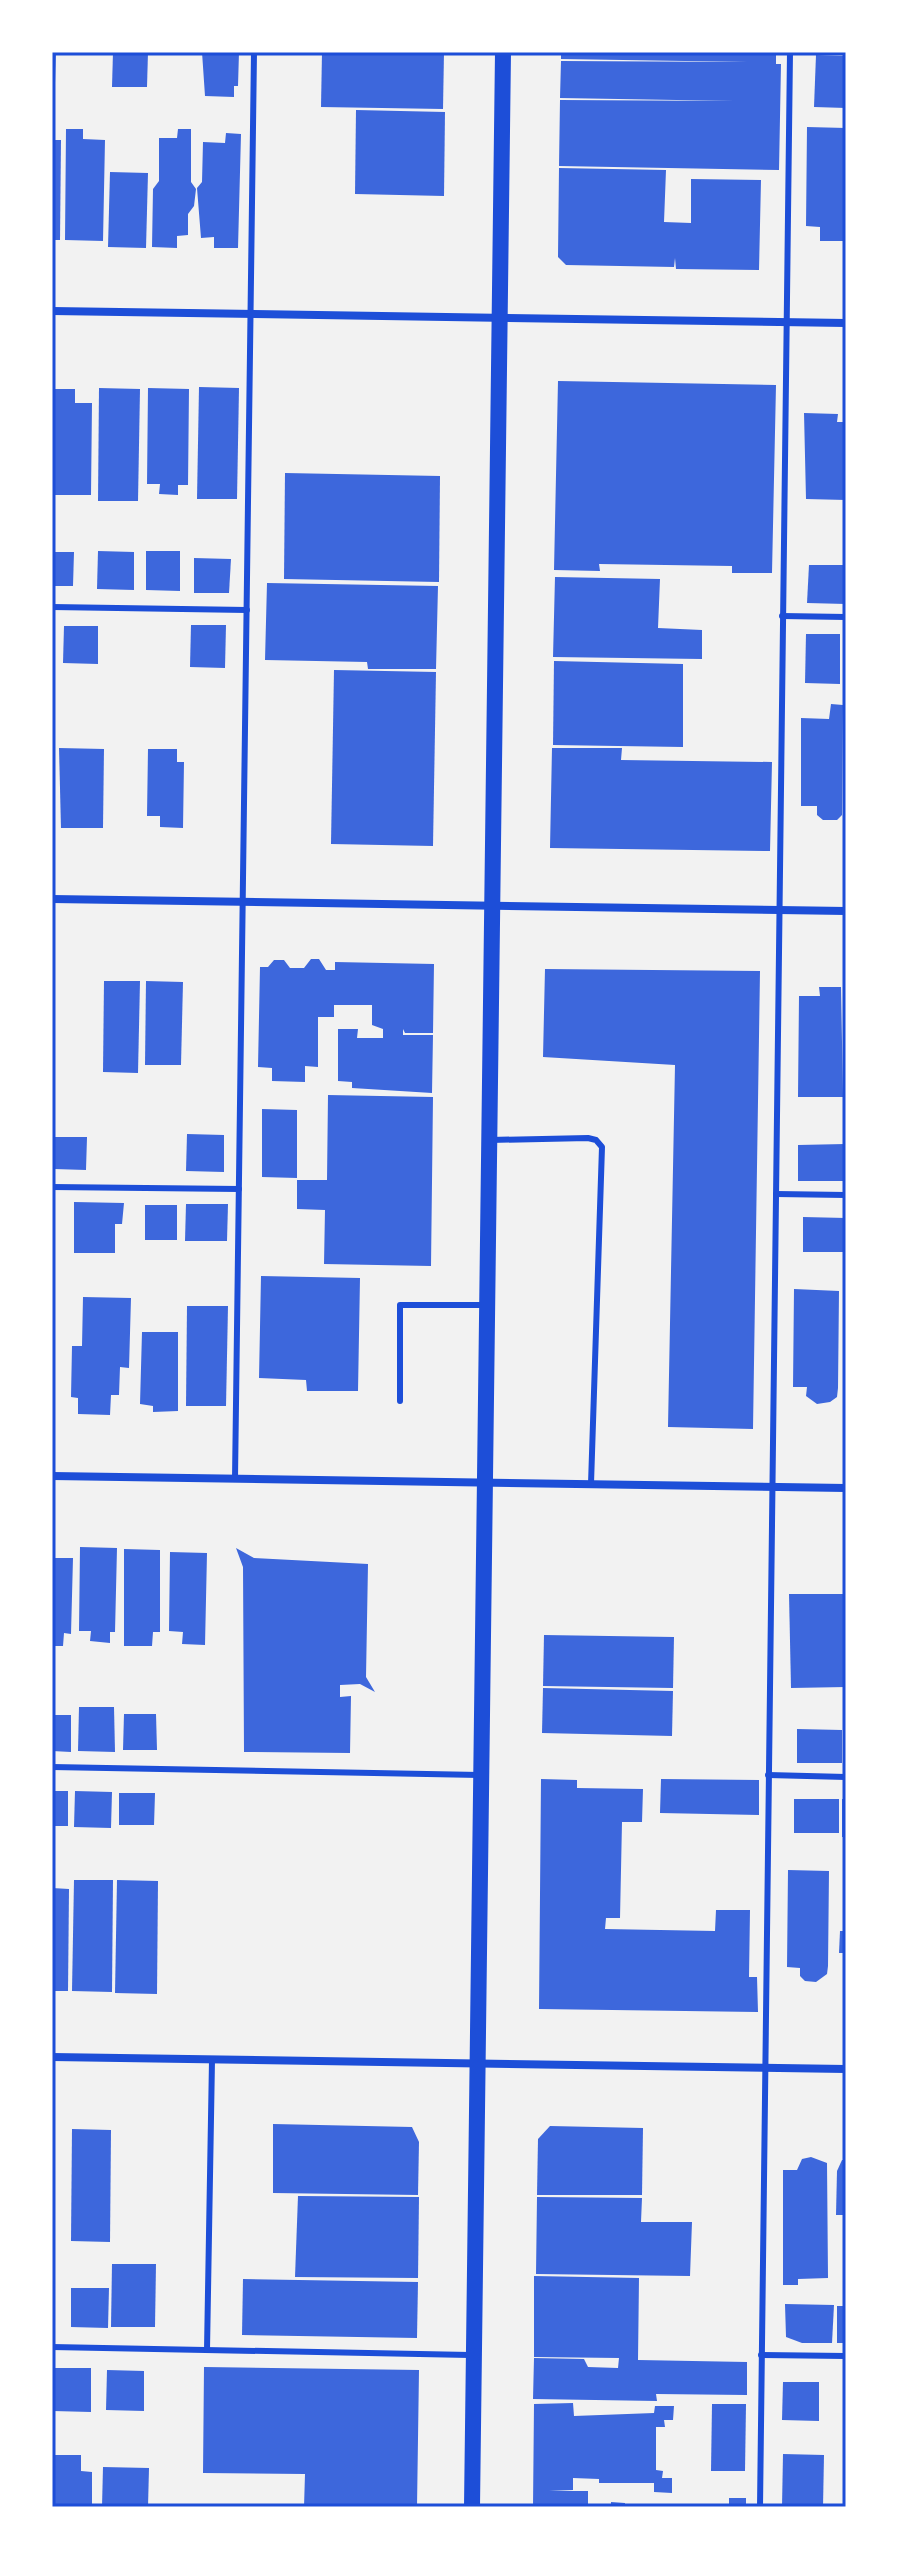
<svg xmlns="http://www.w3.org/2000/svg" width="898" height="2559" font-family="'Nunito Sans',sans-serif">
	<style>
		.building { fill: #3d67dc }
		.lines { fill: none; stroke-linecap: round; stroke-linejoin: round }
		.service { stroke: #1d4ed8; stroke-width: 6 }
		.minor { stroke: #1d4ed8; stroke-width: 8 }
		.secondary { stroke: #1d4ed8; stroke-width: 16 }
		.neatline { fill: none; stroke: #1d4ed8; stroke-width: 3 }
	</style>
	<rect width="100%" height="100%" fill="#f2f2f2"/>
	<g class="building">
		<polygon points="52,52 56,52 55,82 52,82"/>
		<polygon points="113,52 148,52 147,87 112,87"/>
		<polygon points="202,52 239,52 238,86 234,86 234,97 205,96"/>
		<polygon points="322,52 444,52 443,109 321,107"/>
		<polygon points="561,52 776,52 776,64 781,64 779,170 559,166 560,100 735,101 560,98 561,61 747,62 561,59"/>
		<polygon points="816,55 846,56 846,108 814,107"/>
		<polygon points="356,110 445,112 444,196 355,194"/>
		<polygon points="807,127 846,128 846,241 820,241 820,227 806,226"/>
		<polygon points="66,129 83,129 83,139 105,140 103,241 65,240"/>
		<polygon points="178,129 191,129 191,182 196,189 194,206 188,214 188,235 177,236 177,248 152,247 153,189 159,181 159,138 177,138"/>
		<polygon points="226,133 241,134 238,248 214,248 214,237 201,238 197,188 202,182 203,142 225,143"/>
		<polygon points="52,140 61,140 60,240 52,240"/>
		<polygon points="559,168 666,170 664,222 691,223 691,179 761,180 759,270 676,269 675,258 674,267 566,265 558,257"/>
		<polygon points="110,172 148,173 146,248 108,247"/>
		<polygon points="558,381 776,385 772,573 732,573 732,566 599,564 600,571 554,570"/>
		<polygon points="199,387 239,388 237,499 197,499"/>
		<polygon points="99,388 140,389 138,501 98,501"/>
		<polygon points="148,388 189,389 188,485 178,485 178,495 159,494 160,484 147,484"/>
		<polygon points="52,389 75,389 75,403 92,403 91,495 52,495"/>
		<polygon points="804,413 838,414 837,422 846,422 846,500 806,499"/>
		<polygon points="285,473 440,476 439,582 284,579"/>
		<polygon points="98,551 134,552 134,590 97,589"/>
		<polygon points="146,551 180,551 180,591 146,590"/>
		<polygon points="52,552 74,552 73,586 52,586"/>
		<polygon points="194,558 231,559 229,593 194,593"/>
		<polygon points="809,565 846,565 846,604 807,603"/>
		<polygon points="555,577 660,579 658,628 702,630 702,659 553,657"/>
		<polygon points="267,583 438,586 436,669 368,669 367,662 265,660"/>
		<polygon points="191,625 226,625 225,668 190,667"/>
		<polygon points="64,626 98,626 98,664 63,663"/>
		<polygon points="806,634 840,634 840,684 805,683"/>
		<polygon points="554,661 683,664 683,747 553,745"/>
		<polygon points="334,670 436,672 433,846 331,844"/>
		<polygon points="831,704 843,705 842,815 837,820 823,820 817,815 817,806 801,806 801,718 829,719"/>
		<polygon points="59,748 104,749 103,828 61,828"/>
		<polygon points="552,748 622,748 621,760 772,762 770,851 550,848"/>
		<polygon points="148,749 177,749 177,762 184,762 183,828 160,827 160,816 147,816"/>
		<polygon points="311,959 319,959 326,970 335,970 335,962 434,964 433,1033 405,1033 403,1029 403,1035 433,1035 432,1093 352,1088 352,1082 338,1081 338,1029 358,1029 357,1038 383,1038 383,1029 372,1025 372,1005 334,1005 334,1017 318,1017 318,1067 305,1066 305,1082 272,1081 272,1068 258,1067 260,967 268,967 274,960 284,960 290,968 304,968"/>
		<polygon points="545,969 760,971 753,1429 668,1427 675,1065 543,1057"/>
		<polygon points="104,981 140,981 138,1073 103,1072"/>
		<polygon points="146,981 183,982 181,1065 145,1065"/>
		<polygon points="819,987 841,987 843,1097 798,1097 799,996 820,996"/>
		<polygon points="328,1095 433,1097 431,1266 324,1264 325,1210 297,1209 297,1180 327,1180"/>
		<polygon points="262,1109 297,1110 297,1178 262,1177"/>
		<polygon points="187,1134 224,1135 224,1172 186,1171"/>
		<polygon points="55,1137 87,1137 86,1170 54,1169"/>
		<polygon points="845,1144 845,1181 798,1181 798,1145"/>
		<polygon points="74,1202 124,1203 122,1224 115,1224 115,1253 74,1253"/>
		<polygon points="186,1204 228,1204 227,1241 185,1241"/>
		<rect x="145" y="1205" width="32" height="35"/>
		<polygon points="803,1217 846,1218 846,1252 803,1252"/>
		<polygon points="261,1276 360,1278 358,1391 307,1391 306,1380 259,1378"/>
		<polygon points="794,1289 839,1291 838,1388 837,1397 830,1402 817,1404 806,1396 807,1387 793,1387"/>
		<polygon points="83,1297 131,1298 129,1368 120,1367 119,1395 111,1395 110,1415 78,1414 78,1398 71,1397 72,1346 82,1346"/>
		<polygon points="187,1306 228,1306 226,1406 186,1406"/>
		<polygon points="142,1332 178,1332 178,1411 153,1412 153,1406 140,1404"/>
		<polygon points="80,1547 117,1548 115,1632 110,1632 110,1643 90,1641 91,1631 79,1631"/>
		<polygon points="236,1548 254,1558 368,1564 366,1677 375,1692 360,1684 340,1685 340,1697 351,1696 350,1753 244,1752 243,1567"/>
		<polygon points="124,1549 160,1550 160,1632 153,1632 152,1646 124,1646"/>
		<polygon points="170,1552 207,1553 205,1645 182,1644 183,1632 169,1631"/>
		<polygon points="52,1558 73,1558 71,1634 64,1633 63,1646 52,1646"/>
		<polygon points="789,1594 846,1594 846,1687 791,1688"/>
		<polygon points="544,1635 674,1637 673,1688 543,1686"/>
		<polygon points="543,1688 673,1691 672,1736 542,1733"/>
		<polygon points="79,1707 114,1707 115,1752 78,1751"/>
		<polygon points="124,1714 156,1714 157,1750 123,1750"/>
		<polygon points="52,1715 71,1715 71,1752 52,1751"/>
		<polygon points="797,1729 842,1730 842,1763 797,1763"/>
		<polygon points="541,1779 577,1780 577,1788 643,1789 642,1822 622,1822 620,1918 606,1918 605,1929 715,1931 716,1910 750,1910 749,1977 757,1977 758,2012 539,2009"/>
		<polygon points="661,1779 759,1780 759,1815 660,1813"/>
		<rect x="52" y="1791" width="16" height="35"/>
		<polygon points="75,1791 112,1792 111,1828 74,1827"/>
		<polygon points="119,1793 155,1793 154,1825 119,1825"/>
		<rect x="794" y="1799" width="45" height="34"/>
		<rect x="842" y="1799" width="4" height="38"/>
		<polygon points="788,1870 829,1871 828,1966 827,1974 816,1982 805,1981 800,1976 800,1968 787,1967"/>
		<polygon points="74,1880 113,1880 112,1992 72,1991"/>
		<polygon points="117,1880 158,1881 157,1994 115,1993"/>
		<polygon points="52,1888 69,1889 68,1991 52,1991"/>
		<polygon points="840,1931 846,1931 846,1953 839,1953"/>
		<polygon points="273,2124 412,2127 419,2142 418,2195 273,2193"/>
		<polygon points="550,2126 643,2128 642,2195 537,2195 538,2139"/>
		<polygon points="72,2129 111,2130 110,2242 71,2241"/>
		<polygon points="811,2157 827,2163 828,2278 798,2279 798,2285 783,2285 783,2170 797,2170 802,2159"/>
		<polygon points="842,2160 846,2160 846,2215 836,2215 837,2171"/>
		<polygon points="298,2196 419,2197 418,2278 295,2277"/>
		<polygon points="537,2197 642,2198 641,2222 692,2222 690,2276 536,2274"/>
		<rect x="843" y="2244" width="3" height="46"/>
		<polygon points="112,2264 156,2264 155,2327 111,2327"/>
		<polygon points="534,2276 639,2278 638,2360 747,2362 747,2395 656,2394 657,2401 533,2399 534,2358 584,2359 588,2367 618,2368 619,2358 534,2357"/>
		<polygon points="243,2279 418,2282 417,2338 242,2335"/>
		<polygon points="71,2288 109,2288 108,2328 71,2327"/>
		<polygon points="785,2304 834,2305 832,2343 802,2343 786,2337"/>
		<rect x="837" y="2306" width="9" height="37"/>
		<polygon points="204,2367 419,2370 417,2507 304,2507 305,2474 203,2473"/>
		<polygon points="53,2368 91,2368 91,2412 53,2411"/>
		<polygon points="107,2370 144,2371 144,2411 106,2410"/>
		<polygon points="783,2382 819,2382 819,2421 782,2420"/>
		<polygon points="573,2403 574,2416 654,2413 655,2406 674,2406 673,2420 664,2420 665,2427 656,2427 656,2470 663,2471 662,2478 672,2478 672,2493 654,2492 654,2483 599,2483 599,2479 573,2478 573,2490 549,2491 588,2491 588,2507 533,2507 534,2404"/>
		<polygon points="712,2404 746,2404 745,2471 711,2471"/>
		<polygon points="783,2454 824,2455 823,2507 782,2507"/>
		<polygon points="54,2455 81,2455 81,2471 92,2472 92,2507 52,2507"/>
		<polygon points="103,2467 149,2468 148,2507 102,2507"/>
		<rect x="729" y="2498" width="17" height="9"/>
		<polygon points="611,2502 625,2503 625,2507 611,2507"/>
	</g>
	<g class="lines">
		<g class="service">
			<polyline points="52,607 247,610"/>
			<polyline points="782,616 846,617"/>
			<polyline points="490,1140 588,1138 596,1140 602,1147 591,1484"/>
			<polyline points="52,1187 239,1189"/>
			<polyline points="776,1194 846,1195"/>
			<polyline points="400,1401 400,1305 484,1305"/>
			<polyline points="235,1479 254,52"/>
			<polyline points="52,1767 480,1775"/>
			<polyline points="768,1775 846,1777"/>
			<polyline points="52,2347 470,2355"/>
			<polyline points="207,2350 212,2060"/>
			<polyline points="761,2355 846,2356"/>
			<polyline points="760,2507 790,52"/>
		</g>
		<g class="minor">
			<polyline points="52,311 846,323"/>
			<polyline points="52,899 846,911"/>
			<polyline points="52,1476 846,1488"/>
			<polyline points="52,2057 846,2069"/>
		</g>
		<polyline class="secondary" points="472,2507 503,52"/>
	</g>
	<rect width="898" height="2559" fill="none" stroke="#ffffff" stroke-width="108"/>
	<rect x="54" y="54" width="790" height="2451" class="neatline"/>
</svg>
